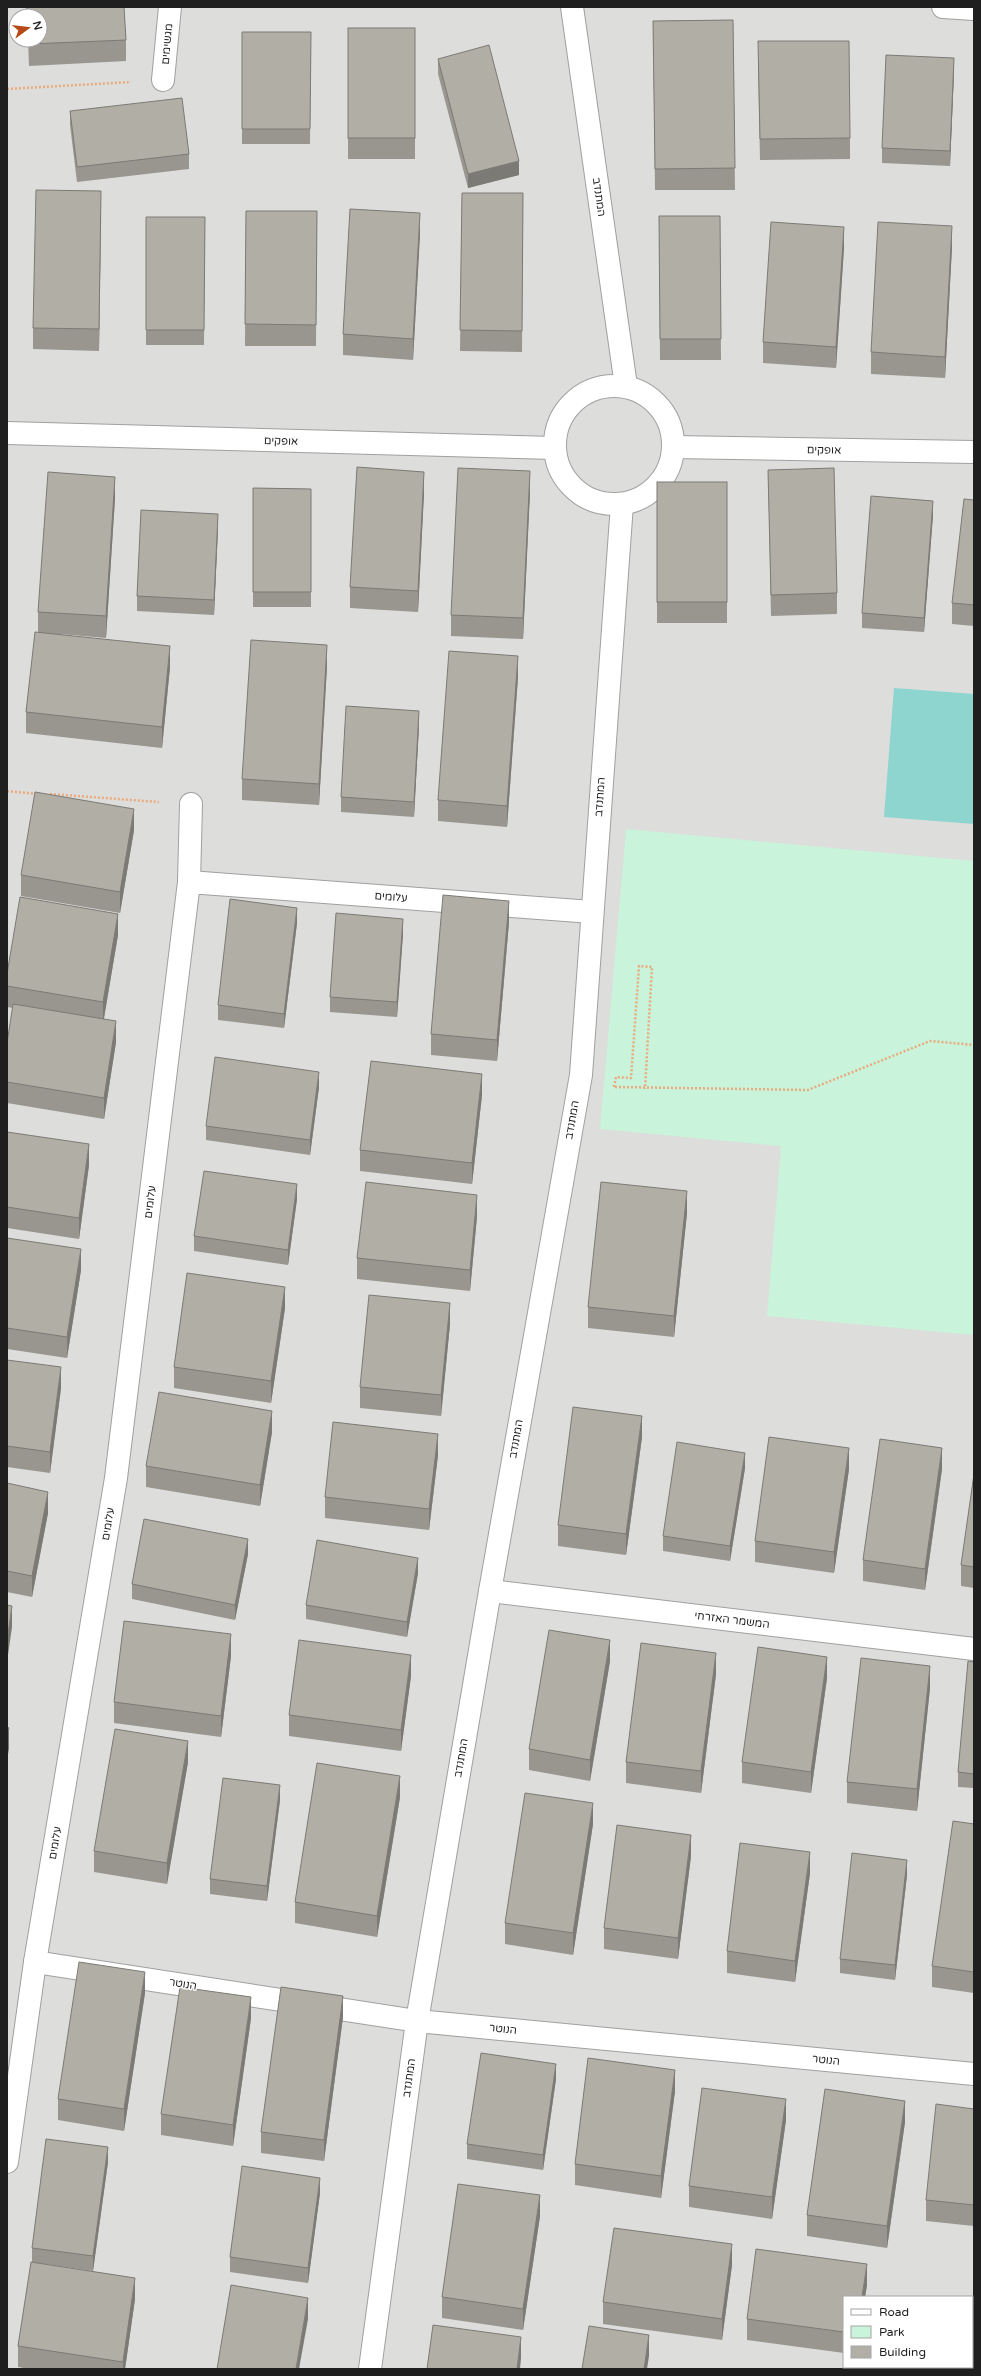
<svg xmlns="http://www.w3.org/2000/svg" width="981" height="2376" font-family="'Varela Round',Heebo,sans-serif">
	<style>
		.residential { fill: #dddddc; fill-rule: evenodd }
		.park { fill: #c9f3da }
		.pitch { fill: #8ed4cf }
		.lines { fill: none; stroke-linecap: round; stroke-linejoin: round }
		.minor-casing { stroke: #a0a0a0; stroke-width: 24 }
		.path { stroke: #eaaa7d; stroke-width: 2.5; stroke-dasharray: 2 2; stroke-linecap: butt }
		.minor { stroke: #fff; stroke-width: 22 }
		.wall { fill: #98968f }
		.shaded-wall { fill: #7c7a74 }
		.building { fill: #b1aea6; stroke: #7c7a74 }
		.labels { text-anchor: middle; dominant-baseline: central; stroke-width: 3; stroke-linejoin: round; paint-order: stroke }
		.street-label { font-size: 11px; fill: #1f1f1f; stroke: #fff }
	</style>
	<rect width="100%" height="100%" fill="#efefe7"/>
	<path class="residential" d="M7,7H974V2369H7ZM16,16H40V40H16ZM844,2297H972V2367H844Z"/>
	<polygon class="park" points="626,829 974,861 974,1335 767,1316 781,1146 600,1129"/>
	<polygon class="pitch" points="894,688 974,694 974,824 884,817"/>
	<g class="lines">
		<g class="minor-casing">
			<g id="minor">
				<polyline points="572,7 626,386"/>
				<polyline points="943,7 974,9"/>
				<polyline points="163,80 170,7"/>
				<circle cx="614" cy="445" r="59"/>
				<polyline points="7,433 554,448"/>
				<polyline points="673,447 974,452"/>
				<polyline points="189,882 191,804"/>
				<polyline points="490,1591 974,1649"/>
				<polyline points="35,1962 417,2021 974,2074"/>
				<polyline points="7,2162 35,1962 116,1478 189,882 592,912"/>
				<polyline points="370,2369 417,2021 490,1591 581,1075 622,504"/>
			</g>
		</g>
		<g class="path">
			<polyline points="7,89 131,82"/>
			<polyline points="7,791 37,794"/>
			<polyline points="50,794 159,802"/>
			<polyline points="614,1087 616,1077 631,1078 639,966 652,967 645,1089"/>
			<polyline points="615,1087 808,1090 930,1041 974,1045"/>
		</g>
		<use href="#minor" class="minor"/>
	</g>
	<g class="wall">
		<polygon points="26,7 124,7 126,40 126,61 29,66 28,40 40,40 40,16 26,16"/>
		<polygon points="733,20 735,190 655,190 653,21"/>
		<rect x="348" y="28" width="67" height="131"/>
		<polygon points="242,32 311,32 310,144 242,144"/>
		<polygon points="438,59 519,175 468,188 438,74"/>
		<polygon points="758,62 850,138 850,159 760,160"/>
		<polygon points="954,72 950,166 882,163 882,148"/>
		<polygon points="70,111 189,154 189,169 77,182 70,125"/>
		<polygon points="462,193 523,193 522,352 460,351"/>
		<polygon points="246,211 317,211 316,346 245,346"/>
		<polygon points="101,212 99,351 33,349 33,328"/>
		<polygon points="659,216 720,216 721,360 660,360"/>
		<polygon points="146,217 205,217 204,345 146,345"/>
		<polygon points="420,234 413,360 343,355 343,334"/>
		<polygon points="952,247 945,378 871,374 871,352"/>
		<polygon points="844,248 836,368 763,363 763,342"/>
		<polygon points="768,470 837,593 837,614 771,616"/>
		<rect x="657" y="482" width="70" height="141"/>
		<polygon points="253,488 311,489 311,607 253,607"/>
		<polygon points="530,492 523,639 451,636 451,615"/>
		<polygon points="424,493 418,612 350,608 350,587"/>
		<polygon points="115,498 106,638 60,634 170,667 162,748 26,733 26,712 38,632 38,612"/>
		<polygon points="974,500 974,626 952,624 952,603"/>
		<polygon points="933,515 924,632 862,628 862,613"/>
		<polygon points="218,528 214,615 137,611 137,596"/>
		<polygon points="327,666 319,805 242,800 242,779"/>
		<polygon points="518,677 507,827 438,821 438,800"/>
		<polygon points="419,726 414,817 341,812 341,797"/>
		<polygon points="134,830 120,913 21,896 21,875"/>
		<polygon points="509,922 497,1061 431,1055 431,1034"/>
		<polygon points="297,923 284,1028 218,1020 218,1005"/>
		<polygon points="403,934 397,1017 330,1012 330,997"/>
		<polygon points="118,935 104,1019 116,1042 104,1119 7,1103 7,1043 13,1008 7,1007 7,974"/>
		<polygon points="319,1087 310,1155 206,1140 206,1126"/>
		<polygon points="482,1095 472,1184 360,1171 360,1150"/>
		<polygon points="7,1132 89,1165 79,1239 7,1228"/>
		<polygon points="297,1199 288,1265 194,1251 194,1236"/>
		<polygon points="687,1213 674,1337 588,1328 588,1307"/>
		<polygon points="477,1216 470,1291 357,1279 357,1258"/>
		<polygon points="7,1238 81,1270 67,1358 7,1349"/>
		<polygon points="285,1308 271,1403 174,1388 174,1367"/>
		<polygon points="450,1324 441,1416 360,1408 360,1387"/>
		<polygon points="7,1360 61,1388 50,1473 7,1467"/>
		<polygon points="272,1432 260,1506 146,1487 146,1466"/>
		<polygon points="642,1437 626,1555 558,1546 558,1525"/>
		<polygon points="438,1455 429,1530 325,1518 325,1497"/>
		<polygon points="745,1468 730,1561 663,1551 663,1536"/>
		<polygon points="849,1469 834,1573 755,1562 755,1541"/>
		<polygon points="942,1469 925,1590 863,1581 863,1560"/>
		<polygon points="974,1474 974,1588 961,1586 961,1565"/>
		<polygon points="7,1483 48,1513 32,1597 7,1592"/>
		<polygon points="248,1554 235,1620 132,1599 132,1584"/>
		<polygon points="418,1573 407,1637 306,1619 306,1605"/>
		<polygon points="231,1656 221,1737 114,1723 114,1702"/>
		<polygon points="610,1661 590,1781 529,1770 529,1749"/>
		<polygon points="974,1662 974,1788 958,1787 958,1772"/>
		<polygon points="716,1674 701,1793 626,1783 626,1762"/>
		<polygon points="411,1676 401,1751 289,1736 289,1715"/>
		<polygon points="827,1678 811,1793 742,1783 742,1762"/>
		<polygon points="930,1688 917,1811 847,1803 847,1782"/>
		<polygon points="188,1762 167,1884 94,1872 94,1851"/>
		<polygon points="400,1797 377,1937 295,1923 295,1902"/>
		<polygon points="280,1800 267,1901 210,1894 210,1879"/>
		<polygon points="593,1824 573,1955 505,1944 505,1923"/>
		<polygon points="974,1824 974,1993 932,1987 932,1966"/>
		<polygon points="691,1856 678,1959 604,1949 604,1928"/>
		<polygon points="810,1873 795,1982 727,1973 727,1951"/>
		<polygon points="907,1875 895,1980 840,1973 840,1959"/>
		<polygon points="145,1993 124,2131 58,2120 58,2099"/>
		<polygon points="343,2017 324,2161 261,2153 261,2132"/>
		<polygon points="251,2018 233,2146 161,2135 161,2114"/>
		<polygon points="556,2079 543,2170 467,2159 467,2144"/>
		<polygon points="675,2091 661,2198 575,2185 575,2164"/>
		<polygon points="974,2109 974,2226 926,2221 926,2200"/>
		<polygon points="786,2120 772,2219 689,2207 689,2186"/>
		<polygon points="905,2122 887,2248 807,2236 807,2215"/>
		<polygon points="108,2162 93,2271 38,2263 135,2299 125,2369 29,2369 18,2367 18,2346 32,2263 32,2248"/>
		<polygon points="320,2193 308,2283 230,2272 230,2257"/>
		<polygon points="540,2216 523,2330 442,2318 442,2297"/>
		<polygon points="732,2265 722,2340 603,2324 603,2302"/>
		<polygon points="867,2285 865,2297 844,2297 844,2353 747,2340 747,2319"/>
	</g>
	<g class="shaded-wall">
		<polygon points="954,58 954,72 950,166 950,151"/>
		<polygon points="519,161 519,175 468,188 468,174"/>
		<polygon points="101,191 101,212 99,351 99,329"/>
		<polygon points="420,213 420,234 413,360 413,339"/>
		<polygon points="952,226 952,247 945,378 945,357"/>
		<polygon points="844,227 844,248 836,368 836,347"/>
		<polygon points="530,471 530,492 523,639 523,618"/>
		<polygon points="424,472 424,493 418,612 418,591"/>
		<polygon points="115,477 115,498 106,638 106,616"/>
		<polygon points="933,501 933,515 924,632 924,618"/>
		<polygon points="218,514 218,528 214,615 214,600"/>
		<polygon points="327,645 327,666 319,805 319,784"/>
		<polygon points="170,646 170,667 162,748 162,727"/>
		<polygon points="518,656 518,677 507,827 507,806"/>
		<polygon points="419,711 419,726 414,817 414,802"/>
		<polygon points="134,809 134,830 120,913 120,892"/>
		<polygon points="509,901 509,922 497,1061 497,1040"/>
		<polygon points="297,908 297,923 284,1028 284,1014"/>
		<polygon points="118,914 118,935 103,1023 103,1002"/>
		<polygon points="403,919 403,934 397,1017 397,1002"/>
		<polygon points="116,1021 116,1042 104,1119 104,1098"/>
		<polygon points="319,1072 319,1087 310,1155 310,1140"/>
		<polygon points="482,1074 482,1095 472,1184 472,1163"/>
		<polygon points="89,1144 89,1165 79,1239 79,1218"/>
		<polygon points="297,1184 297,1199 288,1265 288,1250"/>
		<polygon points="687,1191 687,1213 674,1337 674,1316"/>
		<polygon points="477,1195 477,1216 470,1291 470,1270"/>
		<polygon points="81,1249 81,1270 67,1358 67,1337"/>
		<polygon points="285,1287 285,1308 271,1403 271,1381"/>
		<polygon points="450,1303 450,1324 441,1416 441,1395"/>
		<polygon points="61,1367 61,1388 50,1473 50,1452"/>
		<polygon points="272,1411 272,1432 260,1506 260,1485"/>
		<polygon points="642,1416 642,1437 626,1555 626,1534"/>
		<polygon points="438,1434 438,1455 429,1530 429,1509"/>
		<polygon points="849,1448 849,1469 834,1573 834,1552"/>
		<polygon points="942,1448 942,1469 925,1590 925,1569"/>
		<polygon points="745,1453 745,1468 730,1561 730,1546"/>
		<polygon points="48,1492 48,1513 32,1597 32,1576"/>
		<polygon points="248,1539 248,1554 235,1620 235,1605"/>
		<polygon points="418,1558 418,1573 407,1637 407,1622"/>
		<polygon points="12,1606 12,1627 7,1662 7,1641"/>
		<polygon points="231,1634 231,1656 221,1737 221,1716"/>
		<polygon points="610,1640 610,1661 590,1781 590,1760"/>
		<polygon points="716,1653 716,1674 701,1793 701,1771"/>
		<polygon points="411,1655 411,1676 401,1751 401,1730"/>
		<polygon points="827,1657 827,1678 811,1793 811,1772"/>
		<polygon points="930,1666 930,1688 917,1811 917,1789"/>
		<polygon points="9,1728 9,1749 7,1760 7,1738"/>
		<polygon points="188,1741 188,1762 167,1884 167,1863"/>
		<polygon points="400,1776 400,1797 377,1937 377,1916"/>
		<polygon points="280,1785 280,1800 267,1901 267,1886"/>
		<polygon points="593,1803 593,1824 573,1955 573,1933"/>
		<polygon points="691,1835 691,1856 678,1959 678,1938"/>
		<polygon points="810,1852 810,1873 795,1982 795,1961"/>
		<polygon points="907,1860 907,1875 895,1980 895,1965"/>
		<polygon points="145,1972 145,1993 124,2131 124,2109"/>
		<polygon points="343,1996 343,2017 324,2161 324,2140"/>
		<polygon points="251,1997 251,2018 233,2146 233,2125"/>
		<polygon points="556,2064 556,2079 543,2170 543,2155"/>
		<polygon points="675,2070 675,2091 661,2198 661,2176"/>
		<polygon points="786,2099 786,2120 772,2219 772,2197"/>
		<polygon points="905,2101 905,2122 887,2248 887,2226"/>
		<polygon points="108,2147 108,2162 93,2271 93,2256"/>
		<polygon points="320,2178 320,2193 308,2283 308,2268"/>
		<polygon points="540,2195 540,2216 523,2330 523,2309"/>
		<polygon points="732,2244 732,2265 722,2340 722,2319"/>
		<polygon points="867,2264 867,2285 865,2297 862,2297"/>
		<polygon points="135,2278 135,2299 125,2369 123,2369 123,2362"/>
		<polygon points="308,2298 308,2319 299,2369 296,2369"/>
		<polygon points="649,2335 649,2356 647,2369 644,2369"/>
		<polygon points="521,2337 521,2358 520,2369 517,2369"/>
	</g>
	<g class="building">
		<polygon points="27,7 124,7 126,40 29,44 29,40 40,40 40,16 27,16"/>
		<polygon points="733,20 735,168 655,169 653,21"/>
		<rect x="348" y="28" width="67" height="110"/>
		<polygon points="242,32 311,32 310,129 242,129"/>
		<polygon points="758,41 849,41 850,138 760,139"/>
		<polygon points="489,45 519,161 468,174 438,59"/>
		<polygon points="886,55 954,58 950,151 882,148"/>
		<polygon points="182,98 189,154 77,167 70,111"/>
		<polygon points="36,190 101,191 99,329 33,328"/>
		<polygon points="462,193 523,193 522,331 460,330"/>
		<polygon points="350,209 420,213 413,339 343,334"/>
		<polygon points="246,211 317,211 316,325 245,324"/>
		<polygon points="659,216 720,216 721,339 660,339"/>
		<polygon points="146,217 205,217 204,330 146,330"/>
		<polygon points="771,222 844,227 836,347 763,342"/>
		<polygon points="878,222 952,226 945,357 871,352"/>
		<polygon points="357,467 424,472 418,591 350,587"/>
		<polygon points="458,468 530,471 523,618 451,615"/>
		<polygon points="834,468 837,593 771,595 768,470"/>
		<polygon points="48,472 115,477 106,616 38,612"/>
		<rect x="657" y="482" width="70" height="120"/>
		<polygon points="253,488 311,489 311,592 253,592"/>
		<polygon points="871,496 933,501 924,618 862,613"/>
		<polygon points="964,499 974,500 974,605 952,603"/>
		<polygon points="141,510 218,514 214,600 137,596"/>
		<polygon points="35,632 170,646 162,727 26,712"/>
		<polygon points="251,640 327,645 319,784 242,779"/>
		<polygon points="449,651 518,656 507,806 438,800"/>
		<polygon points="346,706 419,711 414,802 341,797"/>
		<polygon points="35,792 134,809 120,892 21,875"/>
		<polygon points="443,895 509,901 497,1040 431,1034"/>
		<polygon points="20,897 118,914 103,1002 7,986 7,974"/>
		<polygon points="230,899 297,908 284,1014 218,1005"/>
		<polygon points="336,913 403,919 397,1002 330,997"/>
		<polygon points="13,1004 116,1021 104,1098 7,1082 7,1043"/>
		<polygon points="215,1057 319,1072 310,1140 206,1126"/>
		<polygon points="371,1061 482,1074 472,1163 360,1150"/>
		<polygon points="7,1132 89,1144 79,1218 7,1207"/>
		<polygon points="204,1171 297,1184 288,1250 194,1236"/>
		<polygon points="366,1182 477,1195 470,1270 357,1258"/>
		<polygon points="601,1182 687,1191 674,1316 588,1307"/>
		<polygon points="7,1238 81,1249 67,1337 7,1328"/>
		<polygon points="187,1273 285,1287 271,1381 174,1367"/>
		<polygon points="369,1295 450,1303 441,1395 360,1387"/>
		<polygon points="7,1360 61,1367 50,1452 7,1446"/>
		<polygon points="159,1392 272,1411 260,1485 146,1466"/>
		<polygon points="573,1407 642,1416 626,1534 558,1525"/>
		<polygon points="333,1422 438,1434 429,1509 325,1497"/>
		<polygon points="769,1437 849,1448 834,1552 755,1541"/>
		<polygon points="880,1439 942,1448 925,1569 863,1560"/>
		<polygon points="677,1442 745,1453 730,1546 663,1536"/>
		<polygon points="974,1474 974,1567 961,1565"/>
		<polygon points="7,1483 48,1492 32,1576 7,1571"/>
		<polygon points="144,1519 248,1539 235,1605 132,1584"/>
		<polygon points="317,1540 418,1558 407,1622 306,1605"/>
		<polygon points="7,1605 12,1606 7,1641"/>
		<polygon points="124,1621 231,1634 221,1716 114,1702"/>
		<polygon points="549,1630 610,1640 590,1760 529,1749"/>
		<polygon points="299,1640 411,1655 401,1730 289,1715"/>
		<polygon points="641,1643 716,1653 701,1771 626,1762"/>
		<polygon points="758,1647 827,1657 811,1772 742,1762"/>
		<polygon points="861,1658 930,1666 917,1789 847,1782"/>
		<polygon points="968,1661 974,1662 974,1774 958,1772"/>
		<polygon points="7,1727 9,1728 7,1738"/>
		<polygon points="115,1729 188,1741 167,1863 94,1851"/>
		<polygon points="317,1763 400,1776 377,1916 295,1902"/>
		<polygon points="223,1778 280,1785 267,1886 210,1879"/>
		<polygon points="525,1793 593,1803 573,1933 505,1923"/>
		<polygon points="953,1821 974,1824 974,1972 932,1966"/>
		<polygon points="617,1825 691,1835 678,1938 604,1928"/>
		<polygon points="740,1843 810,1852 795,1961 727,1951"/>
		<polygon points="852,1853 907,1860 895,1965 840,1959"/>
		<polygon points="79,1962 145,1972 124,2109 58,2099"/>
		<polygon points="180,1987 251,1997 233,2125 161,2114"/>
		<polygon points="281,1987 343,1996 324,2140 261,2132"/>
		<polygon points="481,2053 556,2064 543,2155 467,2144"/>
		<polygon points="588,2058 675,2070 661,2176 575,2164"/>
		<polygon points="702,2088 786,2099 772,2197 689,2186"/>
		<polygon points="825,2089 905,2101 887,2226 807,2215"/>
		<polygon points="936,2104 974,2109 974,2205 926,2200"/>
		<polygon points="46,2139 108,2147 93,2256 32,2248"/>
		<polygon points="242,2166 320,2178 308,2268 230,2257"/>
		<polygon points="458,2184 540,2195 523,2309 442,2297"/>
		<polygon points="614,2228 732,2244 722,2319 603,2302"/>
		<polygon points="756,2249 867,2264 862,2297 844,2297 844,2332 747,2319"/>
		<polygon points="31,2262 135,2278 123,2362 18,2346"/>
		<polygon points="231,2285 308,2298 296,2369 217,2369"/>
		<polygon points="433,2325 521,2337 517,2369 427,2369"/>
		<polygon points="589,2326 649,2335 644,2369 582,2369"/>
	</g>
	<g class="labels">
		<g class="street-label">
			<text transform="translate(167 44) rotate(-85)">מגשימים</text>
			<text transform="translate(599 197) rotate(82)">המתנדב</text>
			<text transform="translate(281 441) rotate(2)">אופקים</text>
			<text transform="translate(824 450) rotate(1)">אופקים</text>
			<text transform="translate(600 797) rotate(-86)">המתנדב</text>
			<text transform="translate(391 897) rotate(4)">עלומים</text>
			<text transform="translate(572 1120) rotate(-80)">המתנדב</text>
			<text transform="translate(150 1202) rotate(-83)">עלומים</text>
			<text transform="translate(516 1439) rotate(-80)">המתנדב</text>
			<text transform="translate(108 1524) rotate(-81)">עלומים</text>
			<text transform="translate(732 1620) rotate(7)">המשמר האזרחי</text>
			<text transform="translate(461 1758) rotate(-80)">המתנדב</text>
			<text transform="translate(55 1843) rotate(-81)">עלומים</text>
			<text transform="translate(183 1984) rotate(9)">הנוטר</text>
			<text transform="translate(503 2029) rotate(6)">הנוטר</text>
			<text transform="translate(826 2060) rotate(6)">הנוטר</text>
			<text transform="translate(409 2078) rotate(-82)">המתנדב</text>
		</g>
	</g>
	<rect width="981" height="2376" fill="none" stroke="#1f1f1f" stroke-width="16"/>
	<rect x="843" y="2296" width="130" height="72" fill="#ffffff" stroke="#a5a5a5"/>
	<rect x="851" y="2309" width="20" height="6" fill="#ffffff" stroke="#a5a5a5"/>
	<text x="879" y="2316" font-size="12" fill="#1f1f1f">Road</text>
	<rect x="851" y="2326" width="20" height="12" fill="#c9f3da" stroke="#a5a5a5"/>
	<text x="879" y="2336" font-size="12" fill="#1f1f1f">Park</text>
	<rect x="851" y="2346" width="20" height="12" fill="#b1aea6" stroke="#a5a5a5"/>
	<text x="879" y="2356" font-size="12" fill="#1f1f1f">Building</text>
	<g transform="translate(28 28) rotate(75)"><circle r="19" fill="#ffffff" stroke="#a5a5a5"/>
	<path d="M0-3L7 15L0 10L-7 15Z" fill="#b74918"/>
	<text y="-6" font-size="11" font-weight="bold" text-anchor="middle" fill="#1f1f1f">N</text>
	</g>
</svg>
